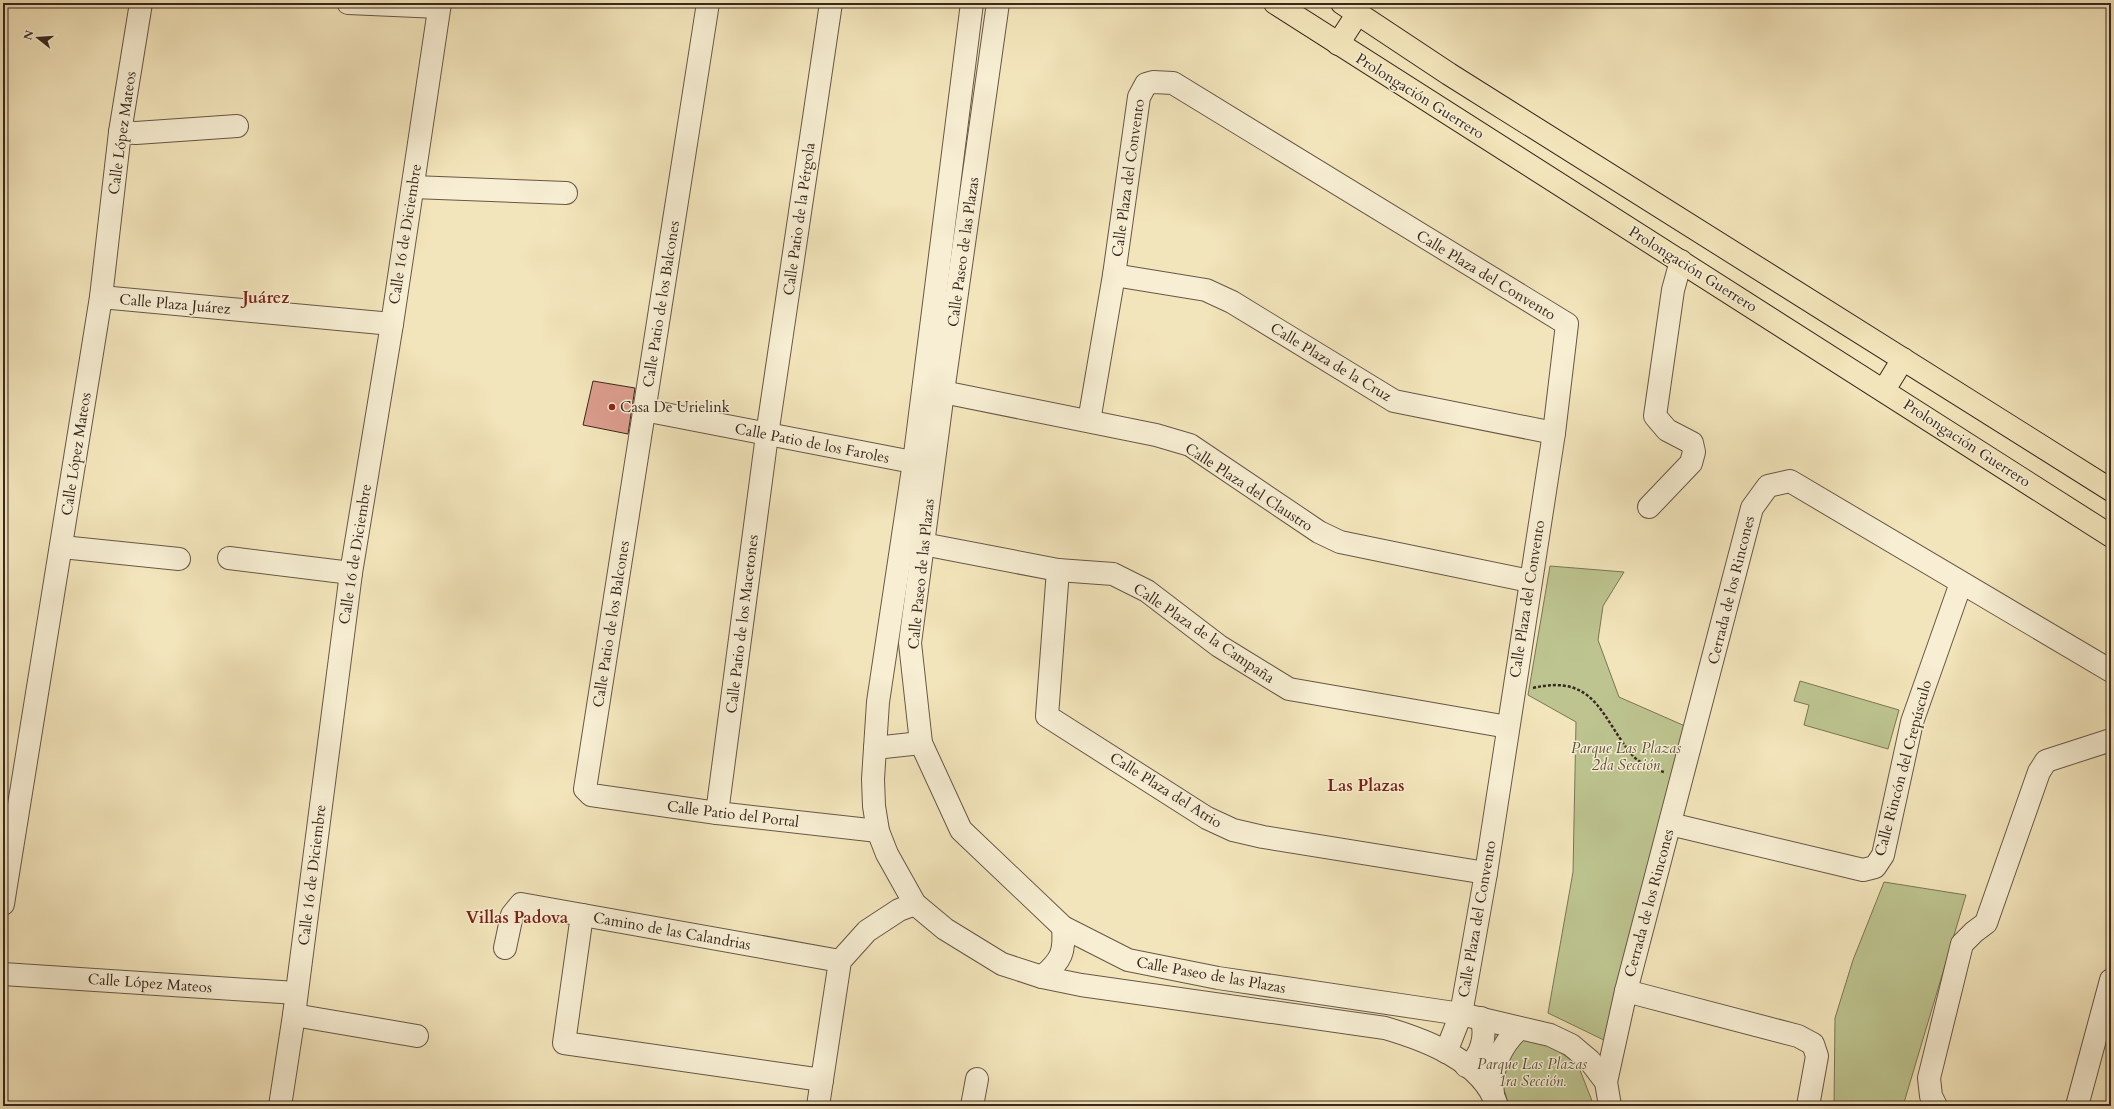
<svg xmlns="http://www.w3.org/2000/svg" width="2114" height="1109" font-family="Cardo,serif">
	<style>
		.green { fill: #bdc48f; stroke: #7a7657 }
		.building { fill: #db9d8d; stroke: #38281f }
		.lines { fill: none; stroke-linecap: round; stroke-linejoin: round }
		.minor-casing { stroke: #675746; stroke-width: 24 }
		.major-casing { stroke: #38281f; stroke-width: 24 }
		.path { stroke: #38281f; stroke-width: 2.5; stroke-dasharray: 3 2; stroke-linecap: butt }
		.minor { stroke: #f7eed3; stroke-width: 22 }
		.major { stroke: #f3e5bb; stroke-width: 22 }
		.poi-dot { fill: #8f2418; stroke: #f7eed3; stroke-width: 1.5 }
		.labels { text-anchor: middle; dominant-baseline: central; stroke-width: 3; stroke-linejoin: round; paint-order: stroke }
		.street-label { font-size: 15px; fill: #38281f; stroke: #f7eed3 }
		.poi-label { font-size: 15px; fill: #38281f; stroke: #f7eed3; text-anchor: start }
		.park-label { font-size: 15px; font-style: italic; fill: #594f3b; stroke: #f7eed3 }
		.quarter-label { font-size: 17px; font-weight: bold; fill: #7a1f14; stroke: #f7eed3 }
	</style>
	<rect width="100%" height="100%" fill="#f3e5bb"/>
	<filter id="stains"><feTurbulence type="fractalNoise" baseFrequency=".005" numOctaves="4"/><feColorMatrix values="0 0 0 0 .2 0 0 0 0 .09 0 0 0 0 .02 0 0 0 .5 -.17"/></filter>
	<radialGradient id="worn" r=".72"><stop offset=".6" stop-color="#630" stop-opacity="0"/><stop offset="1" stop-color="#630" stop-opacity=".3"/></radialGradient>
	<g class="green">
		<polygon points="1550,566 1624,572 1603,606 1598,640 1619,697 1685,726 1610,1043 1548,1013 1573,872 1576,722 1528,695"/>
		<polygon points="1800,681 1899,710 1888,749 1804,725 1809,705 1794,701"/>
		<polygon points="1884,882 1966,895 1903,1106 1834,1106 1835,1018 1853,960"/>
		<polygon points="1477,1024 1546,1042 1578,1065 1594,1106 1509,1106 1505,1092 1466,1056"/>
	</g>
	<polygon class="building" points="593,381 635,388 628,434 583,425"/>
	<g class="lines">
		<g class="minor-casing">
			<g id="minor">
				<polyline points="348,3 439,7"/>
				<polyline points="708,3 585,789 591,795 717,813 878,831"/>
				<path d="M972,3L914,462L878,702L873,779L874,806L878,831L887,854L915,904L945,929L1002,964L1042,977L1081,985L1385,1028C1426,1040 1483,1061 1497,1106"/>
				<polyline points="998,3 943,392 910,643 921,743 961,830 1063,927 1128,960 1218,978 1461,1014 1550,1035 1571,1045 1590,1061 1606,1082 1610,1106"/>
				<polyline points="120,132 136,133 237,126"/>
				<polyline points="413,187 566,193"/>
				<polyline points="1114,275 1206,290 1232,302 1394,401 1554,433"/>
				<polyline points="101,297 392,324"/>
				<polyline points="943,392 1156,435 1190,445 1319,532 1340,542 1530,581"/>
				<polyline points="644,410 928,465"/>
				<polyline points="1089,421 1114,275 1139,97 1146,84 1153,82 1173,83 1567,324 1554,433 1486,873 1461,1014 1446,1052"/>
				<polyline points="1649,507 1691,463 1694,452 1692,443 1667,430 1655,416 1673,290 1681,261"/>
				<polyline points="923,544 1058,570 1113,574 1147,591 1219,646 1289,689 1508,727"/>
				<polyline points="62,547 179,559"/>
				<polyline points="229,558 351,573"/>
				<polyline points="1058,570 1047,716 1207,818 1233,830 1263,837 1486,873"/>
				<polyline points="875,748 921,743"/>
				<polyline points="717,813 767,435 831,3"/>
				<polyline points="1670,824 1863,870 1875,867 1883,855 1912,722 1961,583"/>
				<polyline points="3,904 101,297 120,132 141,3"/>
				<polyline points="582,915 564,1043 822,1080"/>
				<polyline points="505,948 512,915 521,904 840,961"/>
				<polyline points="3,974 296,993"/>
				<path d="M1042,977C1062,960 1065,952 1063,927"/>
				<polyline points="1626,991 1798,1036 1813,1044 1817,1056 1808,1106"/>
				<polyline points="294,1015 417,1036"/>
				<path d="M1466,1066C1482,1058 1487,1034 1481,1018"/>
				<polyline points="1606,1082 1626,991 1752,508 1768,486 1790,481 2111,671"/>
				<path d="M1493,1094C1490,1069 1501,1045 1519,1029"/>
				<polyline points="280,1106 294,1015 351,573 392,324 440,3"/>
				<polyline points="818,1106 840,961 867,931 899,910 915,904"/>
				<polyline points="972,1106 977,1079"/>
				<polyline points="1936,1106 1931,1096 1929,1078 1962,944 1974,932 1986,923 2039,772 2046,761 2111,740"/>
				<polyline points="2077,1106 2111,980"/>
			</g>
		</g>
		<g class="major-casing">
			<g id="major">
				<polyline points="1275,3 2111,536"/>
				<polyline points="1342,3 1449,74 2111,490"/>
				<polyline points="1338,44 1358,13"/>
				<polyline points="1884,390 1903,359"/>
			</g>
		</g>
		<path class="path" d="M1533,688C1597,673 1601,719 1634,757C1641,764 1654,769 1664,772"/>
		<use href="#minor" class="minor"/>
		<use href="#major" class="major"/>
	</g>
	<circle class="poi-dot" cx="612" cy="407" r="4"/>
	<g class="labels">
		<g class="street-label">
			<text transform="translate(1420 96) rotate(32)">Prolongación Guerrero</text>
			<text transform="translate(122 133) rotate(-82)">Calle López Mateos</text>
			<text transform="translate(1128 178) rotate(-82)">Calle Plaza del Convento</text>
			<text transform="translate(799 219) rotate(-82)">Calle Patio de la Pérgola</text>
			<text transform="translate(405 234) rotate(-81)">Calle 16 de Diciembre</text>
			<text transform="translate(963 252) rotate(-82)">Calle Paseo de las Plazas</text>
			<text transform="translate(1693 269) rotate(32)">Prolongación Guerrero</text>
			<text transform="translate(1486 275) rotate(31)">Calle Plaza del Convento</text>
			<text transform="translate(175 304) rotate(5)">Calle Plaza Juárez</text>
			<text transform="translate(661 304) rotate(-81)">Calle Patio de los Balcones</text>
			<text transform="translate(1331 362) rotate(31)">Calle Plaza de la Cruz</text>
			<text transform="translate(812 443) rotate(11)">Calle Patio de los Faroles</text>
			<text transform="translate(1967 443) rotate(33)">Prolongación Guerrero</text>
			<text transform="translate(76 454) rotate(-81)">Calle López Mateos</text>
			<text transform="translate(1249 487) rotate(33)">Calle Plaza del Claustro</text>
			<text transform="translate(355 554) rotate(-81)">Calle 16 de Diciembre</text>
			<text transform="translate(921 574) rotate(-84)">Calle Paseo de las Plazas</text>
			<text transform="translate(1731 590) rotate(-76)">Cerrada de los Rincones</text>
			<text transform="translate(1527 599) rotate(-81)">Calle Plaza del Convento</text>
			<text transform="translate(611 624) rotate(-81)">Calle Patio de los Balcones</text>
			<text transform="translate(742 624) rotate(-83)">Calle Patio de los Macetones</text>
			<text transform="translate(1204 633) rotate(34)">Calle Plaza de la Campaña</text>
			<text transform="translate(1903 768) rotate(-75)">Calle Rincón del Crepúsculo</text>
			<text transform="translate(1166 790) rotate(32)">Calle Plaza del Atrio</text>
			<text transform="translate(733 814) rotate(7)">Calle Patio del Portal</text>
			<text transform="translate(312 875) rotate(-83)">Calle 16 de Diciembre</text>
			<text transform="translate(1649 903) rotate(-75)">Cerrada de los Rincones</text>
			<text transform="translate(1477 919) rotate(-80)">Calle Plaza del Convento</text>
			<text transform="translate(672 931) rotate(10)">Camino de las Calandrias</text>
			<text transform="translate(1211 975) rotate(10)">Calle Paseo de las Plazas</text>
			<text transform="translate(150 983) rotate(4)">Calle López Mateos</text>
		</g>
		<g class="poi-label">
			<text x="620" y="407">Casa De Urielink</text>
		</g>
		<g class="park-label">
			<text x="1626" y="748">Parque Las Plazas<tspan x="1626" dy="17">2da Sección</tspan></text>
			<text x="1532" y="1064">Parque Las Plazas<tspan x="1532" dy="17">1ra Sección.</tspan></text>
		</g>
		<g class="quarter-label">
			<text x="266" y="297">Juárez</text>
			<text x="1366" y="785">Las Plazas</text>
			<text x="517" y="917">Villas Padova</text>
		</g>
	</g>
	<rect width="2114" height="1109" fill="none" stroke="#f3e5bb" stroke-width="16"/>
	<rect x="4" y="4" width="2106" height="1101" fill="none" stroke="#38281f" stroke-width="2"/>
	<rect x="8" y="8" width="2098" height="1093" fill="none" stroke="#38281f"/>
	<g transform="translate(38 38) rotate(287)" stroke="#f7eed3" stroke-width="3" paint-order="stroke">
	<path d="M0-3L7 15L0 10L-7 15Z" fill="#38281f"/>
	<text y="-6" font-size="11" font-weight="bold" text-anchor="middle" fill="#38281f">N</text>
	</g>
	<rect width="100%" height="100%" filter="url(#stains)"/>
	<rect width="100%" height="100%" fill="url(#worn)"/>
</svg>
